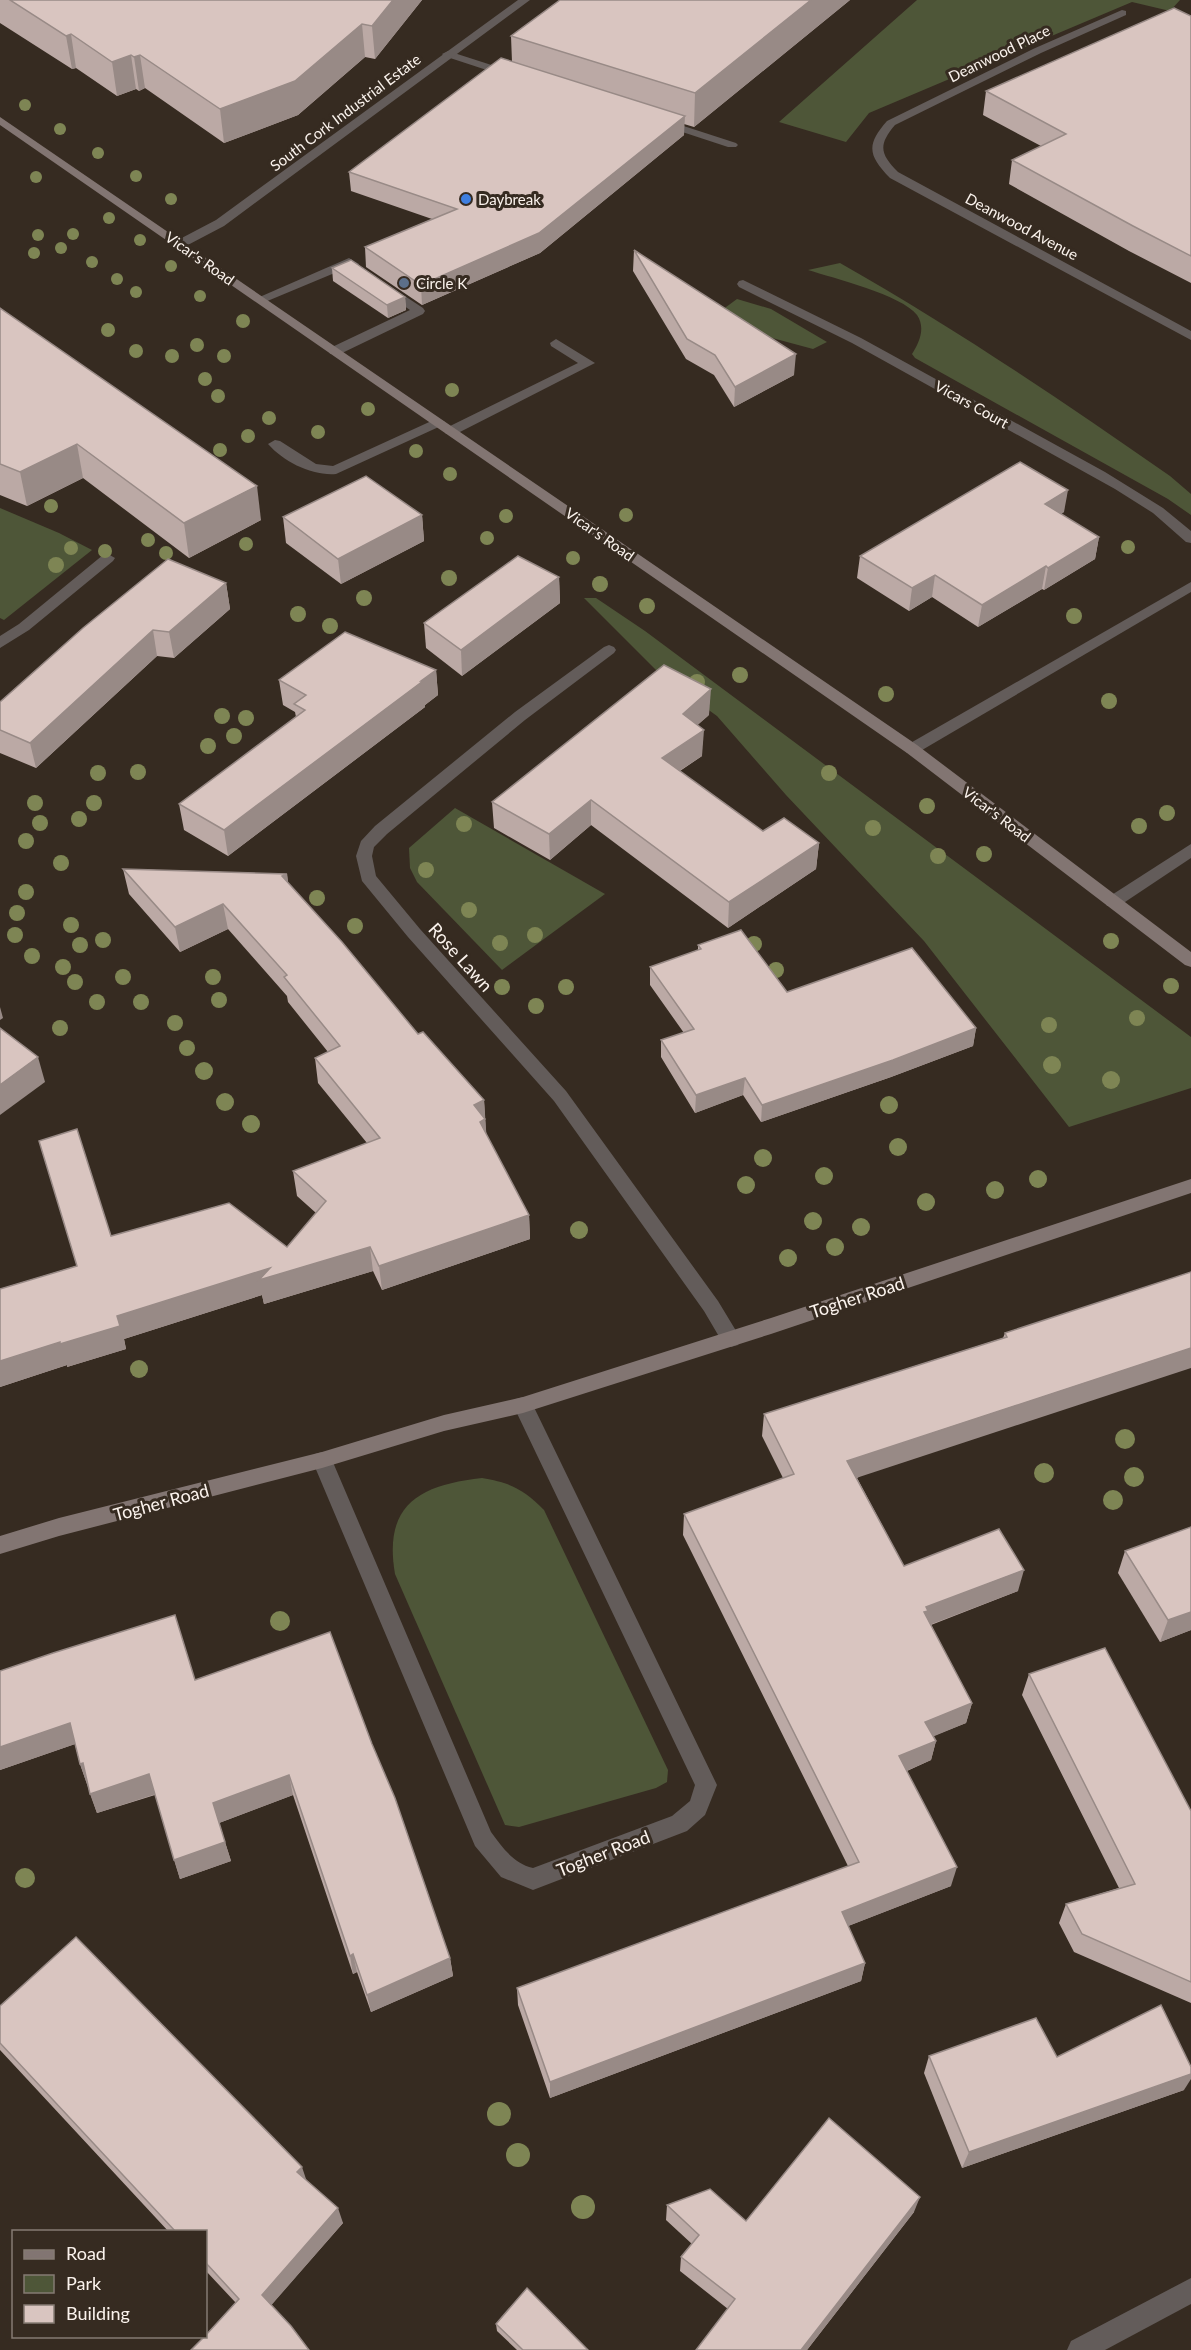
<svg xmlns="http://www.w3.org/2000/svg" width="1191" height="2350" font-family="Lato,sans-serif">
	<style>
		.green { fill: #4e5638 }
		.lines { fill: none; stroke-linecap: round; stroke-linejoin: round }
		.lane { fill: #635c5a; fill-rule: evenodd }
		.street { fill: #635c5a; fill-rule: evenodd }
		.secondary { fill: #827572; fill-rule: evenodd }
		.tree { fill: #7e8554 }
		.wall { fill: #bba9a5 }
		.shaded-wall { fill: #988a86 }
		.building { fill: #d9c5c0; stroke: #988a86; stroke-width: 1.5 }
		.shop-dot { fill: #3f7fe0; stroke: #362b21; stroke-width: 2 }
		.service-dot { fill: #5c6f8a; stroke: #362b21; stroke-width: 2 }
		.labels { text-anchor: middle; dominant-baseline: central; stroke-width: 6; stroke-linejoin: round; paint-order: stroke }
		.far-street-label { font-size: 15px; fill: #fbf3ed; stroke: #362b21 }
		.far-poi-label { font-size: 15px; fill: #fbf3ed; stroke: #362b21; text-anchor: start }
		.street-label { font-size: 18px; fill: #fbf3ed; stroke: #362b21 }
	</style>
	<rect width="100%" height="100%" fill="#362b21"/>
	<g class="green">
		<polygon points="917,0 1180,0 1170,11 1132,2 869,113 846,142 779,122"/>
		<path d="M840,263C956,329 1061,400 1170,476L1191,494V515L1168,499L915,358L912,354C919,343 926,328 917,315C902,295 833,278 808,270Z"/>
		<polygon points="737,299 771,309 827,342 813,349 739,329 722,310"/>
		<polygon points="0,508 59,533 92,550 4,620 0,618"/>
		<polygon points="584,598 596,598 645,631 1191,1037 1191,1088 1069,1127 924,941 786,795 717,716 664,678"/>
		<polygon points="455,808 605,894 502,970 417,882 410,868 409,848"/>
		<path d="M482,1478C511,1483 523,1489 544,1510L668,1770L667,1782L656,1788L519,1827L505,1825L395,1574C383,1504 420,1485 482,1478Z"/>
	</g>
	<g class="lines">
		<g class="lane">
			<polygon points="448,51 516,73 518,75 516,77 508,77 444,56 442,54"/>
			<polygon points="662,119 736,143 738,145 736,147 728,147 658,124 656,122"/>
			<polygon points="349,258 359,264 357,267 349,267 265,302 261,303 255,299"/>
			<polygon points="385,283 423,308 425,311 423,314 340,354 330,354 329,351 330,348 410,310 381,290 379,287 381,284"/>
			<polygon points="556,339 595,363 456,434 446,434 444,431 446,428 578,363 551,346 550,343"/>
			<path d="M438,418L445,422L443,425L336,474C312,476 284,462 268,444L275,440L280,441L316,464L333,466Z"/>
		</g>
		<g class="street">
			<polygon points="518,0 530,0 224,226 184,247 176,247 174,244 176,241 216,220"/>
			<path d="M1122,10L1126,11V15L1041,53L895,125C878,145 880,154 898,172L1191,331V340L890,178C868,155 866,145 887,121L1033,49Z"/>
			<polygon points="743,280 861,338 1105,472 1163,508 1191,531 1191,543 1186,542 1153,513 1115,489 852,343 739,287 737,284 739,281"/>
			<polygon points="108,554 115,558 113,561 29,630 0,648 0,636 19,624 103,555"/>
			<polygon points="1191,582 1191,592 917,753 907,753 904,749 907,745"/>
			<polygon points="609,645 614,647 616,650 614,653 525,720 387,834 374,847 372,856 376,876 420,929 566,1091 718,1301 741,1339 738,1345 731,1347 724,1345 704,1311 554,1101 408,937 362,881 356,856 361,841 375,826 515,712 604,647"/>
			<polygon points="1191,844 1191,858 1119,906 1107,906 1105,902 1107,898"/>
			<path d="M523,1397L530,1399L717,1785L705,1815L687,1831L533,1890L501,1877L475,1846L312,1460L315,1454L322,1452L329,1454L332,1460L491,1832C503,1848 513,1863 533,1868L672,1816L690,1801L695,1785L513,1405L516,1399Z"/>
			<polygon points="1191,2278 1191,2304 1105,2350 1067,2350 1071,2341"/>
		</g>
		<g class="secondary">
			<polygon points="0,117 917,745 1191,952 1191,967 1185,965 907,753 0,125"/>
			<polygon points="1191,1179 1191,1193 771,1334 523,1413 444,1431 322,1468 59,1536 0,1554 0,1536 59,1518 322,1452 444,1415 523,1397 771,1318"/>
		</g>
	</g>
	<g class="tree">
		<circle cx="25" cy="105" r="6"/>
		<circle cx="60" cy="129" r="6"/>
		<circle cx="98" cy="153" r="6"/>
		<circle cx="136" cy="176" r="6"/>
		<circle cx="36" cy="177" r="6"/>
		<circle cx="171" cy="199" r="6"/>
		<circle cx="109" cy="218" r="6"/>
		<circle cx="73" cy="234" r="6"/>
		<circle cx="38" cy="235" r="6"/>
		<circle cx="140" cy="240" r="6"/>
		<circle cx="61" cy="248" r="6"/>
		<circle cx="34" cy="253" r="6"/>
		<circle cx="92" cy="262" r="6"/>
		<circle cx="171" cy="266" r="6"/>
		<circle cx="117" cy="279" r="6"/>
		<circle cx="136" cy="292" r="6"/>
		<circle cx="200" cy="296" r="6"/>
		<circle cx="243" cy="321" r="7"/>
		<circle cx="108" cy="330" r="7"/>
		<circle cx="197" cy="345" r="7"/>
		<circle cx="136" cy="351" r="7"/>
		<circle cx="172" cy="356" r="7"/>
		<circle cx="224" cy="356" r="7"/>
		<circle cx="205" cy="379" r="7"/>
		<circle cx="452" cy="390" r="7"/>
		<circle cx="218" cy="396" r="7"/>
		<circle cx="368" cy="409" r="7"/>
		<circle cx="269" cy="418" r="7"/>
		<circle cx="318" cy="432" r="7"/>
		<circle cx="248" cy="436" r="7"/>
		<circle cx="220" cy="450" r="7"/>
		<circle cx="416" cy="451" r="7"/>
		<circle cx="450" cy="474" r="7"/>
		<circle cx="51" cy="506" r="7"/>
		<circle cx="626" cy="515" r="7"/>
		<circle cx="506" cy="516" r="7"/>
		<circle cx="487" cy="538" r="7"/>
		<circle cx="148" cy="540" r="7"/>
		<circle cx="246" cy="544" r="7"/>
		<circle cx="1128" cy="547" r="7"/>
		<circle cx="71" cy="548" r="7"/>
		<circle cx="105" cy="551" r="7"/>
		<circle cx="166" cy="553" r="7"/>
		<circle cx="573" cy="558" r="7"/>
		<circle cx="56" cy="565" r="8"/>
		<circle cx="449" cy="578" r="8"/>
		<circle cx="600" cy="584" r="8"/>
		<circle cx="364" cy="598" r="8"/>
		<circle cx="647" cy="606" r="8"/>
		<circle cx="298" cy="614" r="8"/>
		<circle cx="1074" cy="616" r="8"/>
		<circle cx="330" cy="626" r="8"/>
		<circle cx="740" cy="675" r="8"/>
		<circle cx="697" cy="682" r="8"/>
		<circle cx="886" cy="694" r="8"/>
		<circle cx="1109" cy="701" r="8"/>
		<circle cx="222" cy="716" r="8"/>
		<circle cx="246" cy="718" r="8"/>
		<circle cx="234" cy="736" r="8"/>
		<circle cx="208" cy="746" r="8"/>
		<circle cx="138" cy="772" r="8"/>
		<circle cx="98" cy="773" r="8"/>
		<circle cx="829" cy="773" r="8"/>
		<circle cx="35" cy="803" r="8"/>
		<circle cx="94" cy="803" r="8"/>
		<circle cx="927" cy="806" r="8"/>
		<circle cx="1167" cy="813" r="8"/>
		<circle cx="79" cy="819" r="8"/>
		<circle cx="40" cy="823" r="8"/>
		<circle cx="464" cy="824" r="8"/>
		<circle cx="1139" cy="826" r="8"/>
		<circle cx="873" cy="828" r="8"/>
		<circle cx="26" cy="841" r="8"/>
		<circle cx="984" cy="854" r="8"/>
		<circle cx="938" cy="856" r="8"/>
		<circle cx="61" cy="863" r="8"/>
		<circle cx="426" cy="870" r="8"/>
		<circle cx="26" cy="892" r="8"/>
		<circle cx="317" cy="898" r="8"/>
		<circle cx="469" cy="910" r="8"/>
		<circle cx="17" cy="913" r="8"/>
		<circle cx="71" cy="925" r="8"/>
		<circle cx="355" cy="926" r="8"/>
		<circle cx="15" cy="935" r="8"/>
		<circle cx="535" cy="935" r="8"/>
		<circle cx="103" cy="940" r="8"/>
		<circle cx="1111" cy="941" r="8"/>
		<circle cx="500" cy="943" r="8"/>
		<circle cx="754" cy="944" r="8"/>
		<circle cx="80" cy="945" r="8"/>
		<circle cx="32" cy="956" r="8"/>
		<circle cx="63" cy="967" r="8"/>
		<circle cx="776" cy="970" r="8"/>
		<circle cx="123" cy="977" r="8"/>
		<circle cx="213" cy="977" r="8"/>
		<circle cx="75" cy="982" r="8"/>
		<circle cx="1171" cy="986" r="8"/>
		<circle cx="502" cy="987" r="8"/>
		<circle cx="566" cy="987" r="8"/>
		<circle cx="219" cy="1000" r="8"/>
		<circle cx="97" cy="1002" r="8"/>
		<circle cx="141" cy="1002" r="8"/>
		<circle cx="536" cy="1006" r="8"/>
		<circle cx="1137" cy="1018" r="8"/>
		<circle cx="175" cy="1023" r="8"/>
		<circle cx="1049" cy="1025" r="8"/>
		<circle cx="60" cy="1028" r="8"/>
		<circle cx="187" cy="1048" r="8"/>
		<circle cx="1052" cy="1065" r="9"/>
		<circle cx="204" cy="1071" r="9"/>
		<circle cx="1111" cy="1080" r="9"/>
		<circle cx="225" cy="1102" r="9"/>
		<circle cx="889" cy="1105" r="9"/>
		<circle cx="251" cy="1124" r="9"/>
		<circle cx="898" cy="1147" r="9"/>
		<circle cx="763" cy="1158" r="9"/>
		<circle cx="824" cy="1176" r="9"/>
		<circle cx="1038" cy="1179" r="9"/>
		<circle cx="746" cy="1185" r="9"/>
		<circle cx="995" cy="1190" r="9"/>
		<circle cx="926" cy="1202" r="9"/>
		<circle cx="813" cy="1221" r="9"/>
		<circle cx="861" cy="1227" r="9"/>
		<circle cx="579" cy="1230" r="9"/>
		<circle cx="835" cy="1247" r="9"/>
		<circle cx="788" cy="1258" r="9"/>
		<circle cx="139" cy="1369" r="9"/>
		<circle cx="1125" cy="1439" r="10"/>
		<circle cx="1044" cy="1473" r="10"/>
		<circle cx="1134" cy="1477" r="10"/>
		<circle cx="1113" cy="1500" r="10"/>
		<circle cx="280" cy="1621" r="10"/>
		<circle cx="25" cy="1878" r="10"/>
		<circle cx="499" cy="2114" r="12"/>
		<circle cx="518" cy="2155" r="12"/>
		<circle cx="583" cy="2207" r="12"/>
	</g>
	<g class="wall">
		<polygon points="0,0 422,0 375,59 365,57 298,115 224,143 145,88 139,91 136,89 117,96 76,68 72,69 0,23"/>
		<polygon points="850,0 694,127 684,124 684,135 540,253 422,305 366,267 365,247 432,219 351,191 349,172 512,62 511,36"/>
		<polygon points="1191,16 1191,283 1129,251 1009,184 1012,160 1041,146 983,115 986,91"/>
		<polygon points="634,250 794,375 734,407 714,375 686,359 633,271"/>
		<polygon points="332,268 405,297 406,310 388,318 333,281"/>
		<polygon points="0,308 261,520 189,558 83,478 27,506 0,495"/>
		<polygon points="1064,512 1061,514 1099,537 1095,559 1044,590 1042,589 978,627 932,597 909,611 857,578 860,556"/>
		<polygon points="422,515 424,541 341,584 286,543 283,517"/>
		<polygon points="559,577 560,603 462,676 426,648 424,623"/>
		<polygon points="226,583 230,609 174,658 157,656 36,768 0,753 0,702"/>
		<polygon points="436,670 438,695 425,705 425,707 228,856 184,830 179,804 296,717 295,712 283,705 279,680"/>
		<polygon points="709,715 697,725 702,756 680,771 763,831 819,843 816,869 728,928 591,825 550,860 494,828 492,802"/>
		<polygon points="123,869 287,874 288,883 418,1034 484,1100 486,1135 529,1215 530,1239 382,1290 373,1271 264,1304 262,1295 124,1339 126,1349 67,1367 67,1365 0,1387 0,1289 76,1266 111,1236 287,1247 316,1213 297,1196 293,1171 367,1143 318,1083 315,1058 328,1052 288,1002 287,996 228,929 180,952 129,894"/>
		<polygon points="698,945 787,992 976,1028 973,1046 891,1077 761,1122 743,1095 695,1113 661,1057 661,1040 684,1033 650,985 650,967 698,950"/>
		<polygon points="1191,1272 857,1478 904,1566 1018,1591 931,1625 972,1703 966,1723 933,1736 936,1741 931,1760 907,1771 951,1886 848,1926 865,1963 861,1981 550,2098 518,2005 517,1988 848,1866 683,1535 684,1514 783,1478 762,1436 764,1414 1003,1338 1005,1333"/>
		<polygon points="1191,1527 1191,1630 1160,1642 1118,1573 1125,1551"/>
		<polygon points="330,1632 450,1958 453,1976 371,2012 357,1972 353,1974 293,1795 219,1823 231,1861 180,1879 155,1795 97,1813 80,1764 75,1744 0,1770 0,1671 195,1680"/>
		<polygon points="1029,1674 1191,1811 1191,2003 1074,1952 1059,1923 1066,1904 1119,1888 1022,1695"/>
		<polygon points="0,2006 306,2180 343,2223 271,2305 236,2303 206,2271 206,2232 169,2232 0,2050"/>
		<polygon points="929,2056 1057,2057 1184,2090 962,2168 924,2073"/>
		<polygon points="667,2205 746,2221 914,2212 807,2350 696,2350 728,2309 680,2271 681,2257 692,2244 666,2220"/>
		<polygon points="496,2324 588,2350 517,2350 497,2331"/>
	</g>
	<g class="shaded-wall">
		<polygon points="393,0 422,0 375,59 372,26"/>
		<polygon points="811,0 850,0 694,127 695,93"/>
		<polygon points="362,24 365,57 298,115 224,143 220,109"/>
		<polygon points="71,34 76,68 72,69 66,36"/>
		<polygon points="131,55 136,89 117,96 112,62"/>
		<polygon points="140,55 145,88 139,91 134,57"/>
		<polygon points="685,116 684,135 540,253 422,305 421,285"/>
		<polygon points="405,297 406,310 388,318 387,305"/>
		<polygon points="796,354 794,375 734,407 735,387"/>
		<polygon points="77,444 83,478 27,506 20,472"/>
		<polygon points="257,486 261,520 189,558 184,523"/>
		<polygon points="1068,490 1064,512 1041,526 1045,504"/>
		<polygon points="422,515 424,541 341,584 338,559"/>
		<polygon points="1099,537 1095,559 1044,590 1048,568"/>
		<polygon points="1046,566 1042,589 978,627 982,605"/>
		<polygon points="935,575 932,597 909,611 912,588"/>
		<polygon points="559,577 560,603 462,676 461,650"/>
		<polygon points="226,583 230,609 174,658 169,632"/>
		<polygon points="153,630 157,656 36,768 30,743"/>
		<polygon points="436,670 438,695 425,705 425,707 228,856 224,830"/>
		<polygon points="711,689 709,715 682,739 683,714"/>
		<polygon points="704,730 702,756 661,783 662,758"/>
		<polygon points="591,800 591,825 550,860 549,834"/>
		<polygon points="819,843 816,869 728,928 729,902"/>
		<polygon points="287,874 290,899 282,876"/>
		<polygon points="223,904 228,929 180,952 175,927"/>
		<polygon points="0,1007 3,1018 0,1020"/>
		<polygon points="976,1028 973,1046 891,1077 761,1122 762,1105"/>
		<polygon points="38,1057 45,1082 0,1115 0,1085"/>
		<polygon points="745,1078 743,1095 695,1113 696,1095"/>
		<polygon points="484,1100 487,1143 474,1105"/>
		<polygon points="529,1215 530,1239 382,1290 379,1266"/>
		<polygon points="370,1247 373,1271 264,1304 262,1295 124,1339 126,1349 67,1367 67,1365 0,1387 0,1361 117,1316 270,1268"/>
		<polygon points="1191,1348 1191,1368 844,1482 847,1461"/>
		<polygon points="1024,1570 1018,1591 924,1627 924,1612 926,1607"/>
		<polygon points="1191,1612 1191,1630 1160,1642 1168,1620"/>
		<polygon points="972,1703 966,1723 920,1742 925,1722"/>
		<polygon points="70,1723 78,1743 0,1770 0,1747"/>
		<polygon points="936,1741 931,1760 895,1776 899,1756"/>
		<polygon points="83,1763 87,1784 80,1764"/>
		<polygon points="149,1774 156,1794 97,1813 90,1794"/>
		<polygon points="289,1775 293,1795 219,1823 213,1803"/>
		<polygon points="225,1842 231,1861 180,1879 174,1860"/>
		<polygon points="957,1867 951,1886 838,1930 842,1912"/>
		<polygon points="353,1954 357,1972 353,1974 350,1956"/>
		<polygon points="450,1958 453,1976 371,2012 367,1995"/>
		<polygon points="865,1963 861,1981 550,2098 550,2082"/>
		<polygon points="1191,2074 1191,2079 1184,2090 962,2168 969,2152"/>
		<polygon points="302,2167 307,2182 297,2172"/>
		<polygon points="920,2197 914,2212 807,2350 801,2350"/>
		<polygon points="338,2208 343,2223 268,2309 262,2295"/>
	</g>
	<g class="building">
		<polygon points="10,0 393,0 372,26 362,24 295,81 220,109 140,55 134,57 131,55 112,62 71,34 66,36"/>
		<polygon points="560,0 811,0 695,93 511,36"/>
		<polygon points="1174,8 1191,16 1191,256 1133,226 1012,160 1066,134 986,91"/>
		<polygon points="501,58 685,116 539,233 421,285 365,247 457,209 349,172"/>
		<polygon points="634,250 796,354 735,387 715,355 687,339"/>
		<polygon points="351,260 405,297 387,305 332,268"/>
		<polygon points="0,308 257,486 184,523 77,444 20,472 0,464"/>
		<polygon points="1020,462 1068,490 1045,504 1099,537 1048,568 1046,566 982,605 935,575 912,588 860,556"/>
		<polygon points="366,476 422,515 338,559 283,517"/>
		<polygon points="518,556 559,577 461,650 424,623"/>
		<polygon points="168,559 226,583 169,632 153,630 30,743 0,730 0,702 83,628"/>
		<polygon points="345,632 436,670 421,681 423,681 224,830 179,804 305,710 294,704 306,695 279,680"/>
		<polygon points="664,665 711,689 683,714 704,730 662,758 763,831 784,818 819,843 729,902 591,800 549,834 492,802"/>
		<polygon points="123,869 287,874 282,876 342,942 418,1034 423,1032 484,1100 474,1105 485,1119 480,1122 529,1215 379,1266 370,1247 259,1280 270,1268 117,1316 120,1326 60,1344 60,1342 0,1361 0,1289 77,1266 39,1141 77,1129 111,1236 229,1203 287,1247 326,1201 293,1171 380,1138 315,1058 340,1046 284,977 287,975 223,904 175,927"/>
		<polygon points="741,930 787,992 912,948 976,1028 893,1060 762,1105 745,1078 696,1095 661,1040 694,1029 650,967 701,949 698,945"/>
		<polygon points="0,1028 38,1057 0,1085"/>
		<polygon points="1191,1272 1191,1348 847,1461 904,1566 999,1529 1024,1570 926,1607 928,1611 924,1612 972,1703 925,1722 936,1741 899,1756 957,1867 842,1912 865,1963 550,2082 517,1988 859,1862 684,1514 794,1474 764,1414 1007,1337 1005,1333"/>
		<polygon points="1191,1527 1191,1612 1168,1620 1125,1551"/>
		<polygon points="175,1615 195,1680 330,1632 372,1744 395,1798 450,1958 367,1995 353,1954 350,1956 289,1775 213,1803 225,1842 174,1860 149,1774 90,1794 83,1763 80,1764 70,1723 0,1747 0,1671 53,1653"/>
		<polygon points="1105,1648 1191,1811 1191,1982 1082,1934 1066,1904 1135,1884 1029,1674"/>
		<polygon points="76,1937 302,2167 297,2172 338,2208 262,2295 291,2326 309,2350 191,2350 204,2337 206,2337 206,2335 239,2299 206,2263 206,2232 176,2232 0,2043 0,2006"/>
		<polygon points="1161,2005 1191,2067 1191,2074 969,2152 929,2056 1036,2018 1057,2057"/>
		<polygon points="829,2118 920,2197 801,2350 696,2350 735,2299 681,2257 699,2235 667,2205 710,2189 746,2221"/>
		<polygon points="527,2288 588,2350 523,2350 496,2324"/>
	</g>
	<circle class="shop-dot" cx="466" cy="199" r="6"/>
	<circle class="service-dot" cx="404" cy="283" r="6"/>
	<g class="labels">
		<g class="far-street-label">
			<text transform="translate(999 53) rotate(-26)">Deanwood Place</text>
			<text transform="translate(345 112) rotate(-37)">South Cork Industrial Estate</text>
			<text transform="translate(1022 226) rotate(28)">Deanwood Avenue</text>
			<text transform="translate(200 258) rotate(35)">Vicar's Road</text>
			<text transform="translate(972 404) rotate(29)">Vicars Court</text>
			<text transform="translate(600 534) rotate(35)">Vicar's Road</text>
			<text transform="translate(997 814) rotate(37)">Vicar's Road</text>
		</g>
		<g class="far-poi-label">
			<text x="478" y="199">Daybreak</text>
			<text x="416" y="283">Circle K</text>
		</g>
		<g class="street-label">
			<text transform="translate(461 957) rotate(48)">Rose Lawn</text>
			<text transform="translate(857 1297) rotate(-18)">Togher Road</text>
			<text transform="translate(161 1502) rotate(-15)">Togher Road</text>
			<text transform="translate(603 1853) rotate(-21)">Togher Road</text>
		</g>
	</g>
	<rect x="12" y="2230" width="195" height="108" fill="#362b21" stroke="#857b73" stroke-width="1.5"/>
	<rect x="24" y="2250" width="30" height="9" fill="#827572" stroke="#857b73" stroke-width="1.5"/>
	<text x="66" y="2260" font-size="18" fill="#fbf3ed">Road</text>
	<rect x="24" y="2275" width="30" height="18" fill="#4e5638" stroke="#857b73" stroke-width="1.5"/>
	<text x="66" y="2290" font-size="18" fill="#fbf3ed">Park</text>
	<rect x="24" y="2305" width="30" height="18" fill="#d9c5c0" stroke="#857b73" stroke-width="1.5"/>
	<text x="66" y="2320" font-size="18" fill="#fbf3ed">Building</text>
</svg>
